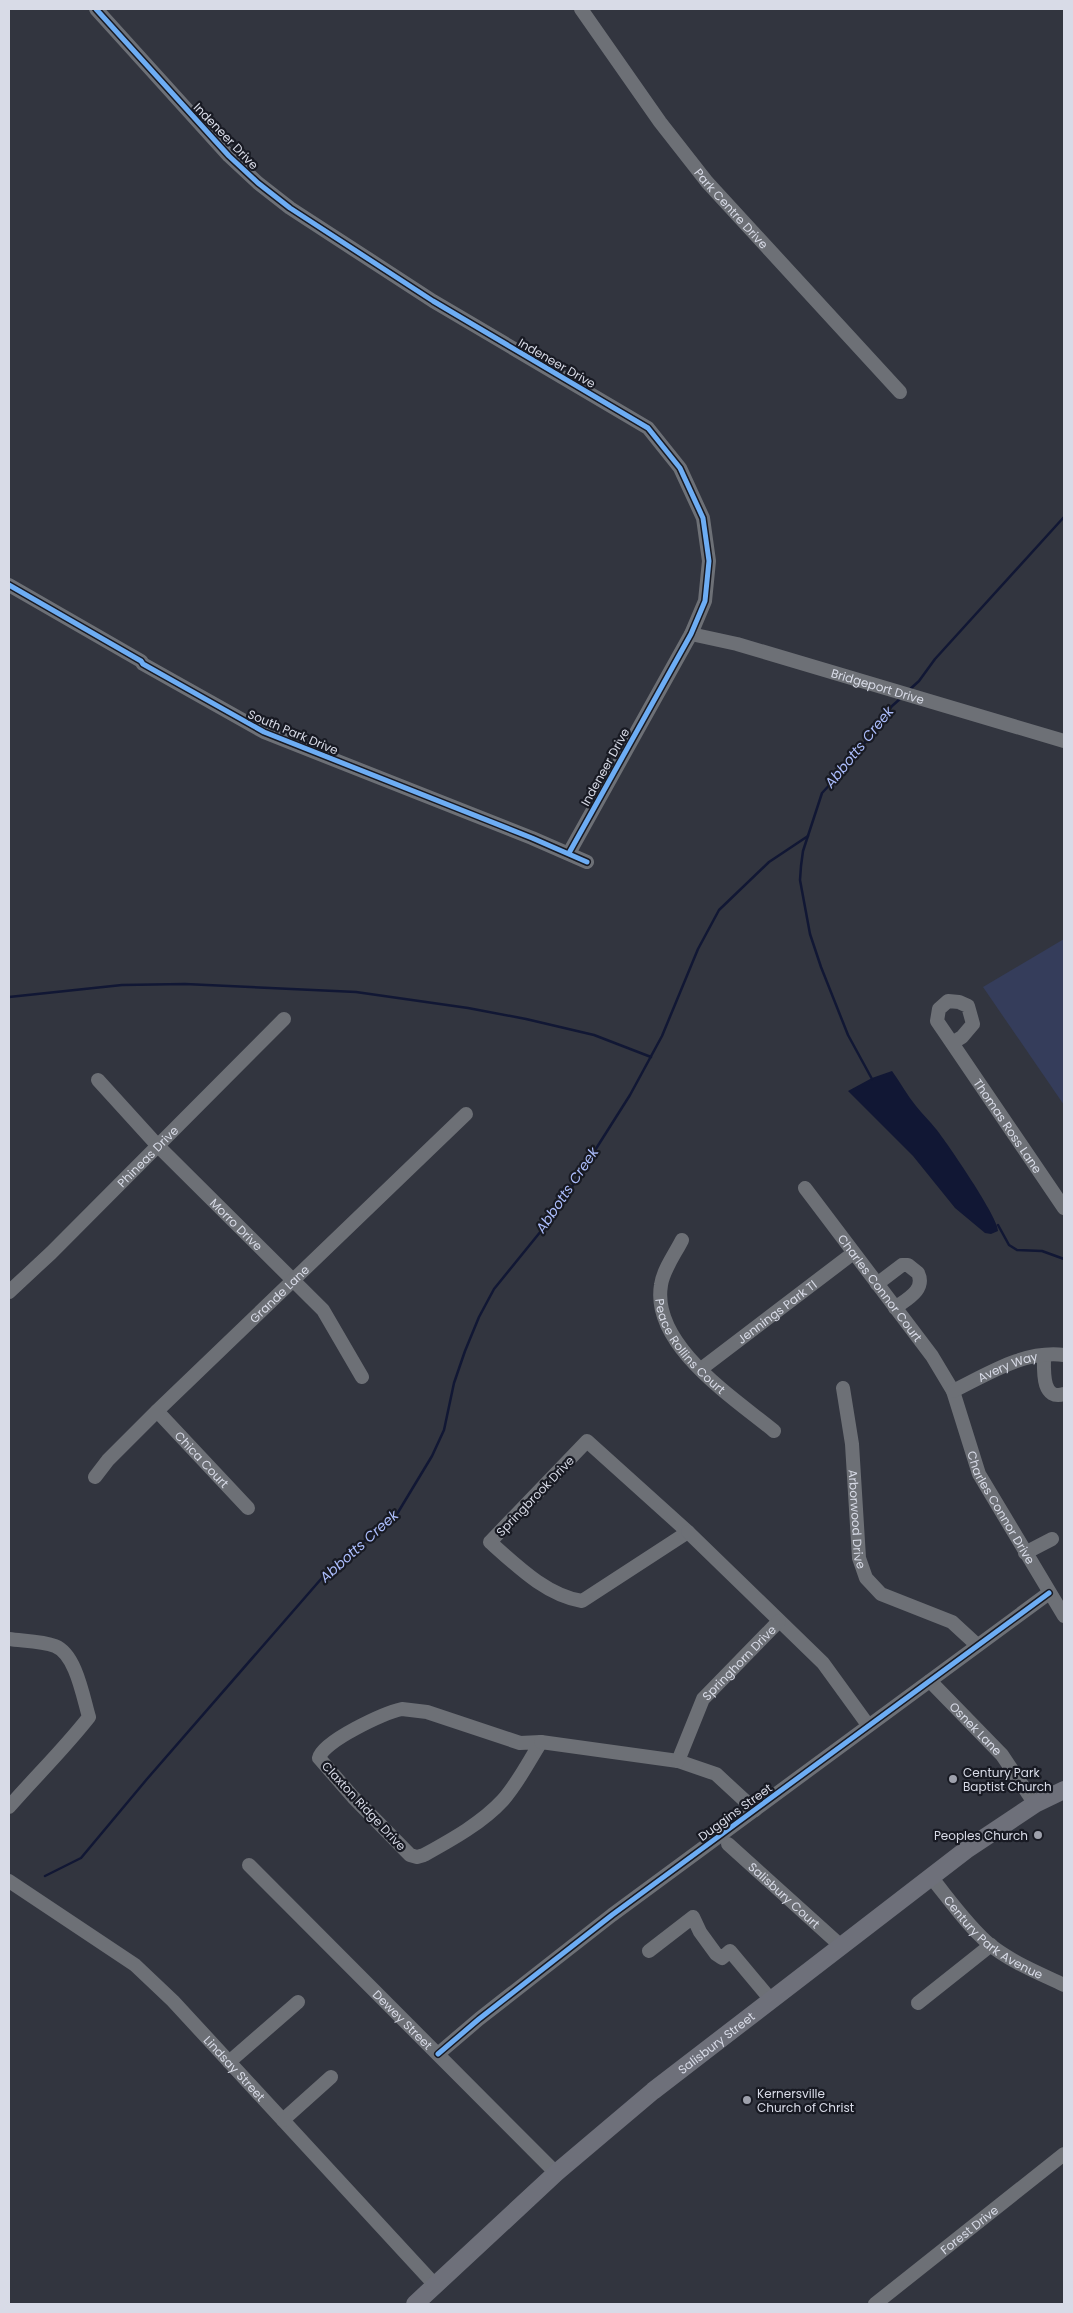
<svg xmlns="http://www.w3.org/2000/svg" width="1073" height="2313" font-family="Poppins,sans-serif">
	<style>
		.green { fill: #353d5b }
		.water { fill: #111734 }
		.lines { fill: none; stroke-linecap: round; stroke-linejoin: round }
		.stream { stroke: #111734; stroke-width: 2.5 }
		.minor { stroke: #6d7076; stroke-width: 14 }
		.major { stroke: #6e707a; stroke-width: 18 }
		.cycleway-casing { stroke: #181a23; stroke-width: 8 }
		.cycleway { stroke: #6dadf4; stroke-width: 5 }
		.poi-dot { fill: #9ea1ac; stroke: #181a23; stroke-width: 2 }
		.labels { text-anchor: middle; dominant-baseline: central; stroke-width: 4.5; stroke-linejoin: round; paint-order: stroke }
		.street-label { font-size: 12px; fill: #d8dbe7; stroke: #181a23 }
		.poi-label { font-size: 12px; fill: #d8dbe7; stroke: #181a23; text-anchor: start }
		.water-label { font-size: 14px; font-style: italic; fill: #acbdfc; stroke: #181a23 }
	</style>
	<rect width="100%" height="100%" fill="#32353f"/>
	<polygon class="green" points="1064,939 1064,1105 983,987"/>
	<path class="water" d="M892,1071C900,1082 907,1095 916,1106C922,1114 930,1121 936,1129C946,1141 1000,1220 998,1231L991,1234L985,1233L955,1208L913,1156L848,1091L872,1078Z"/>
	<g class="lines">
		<g class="stream">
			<polyline points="908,691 919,681 935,659 1064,517"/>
			<polyline points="9,997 122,985 185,984 356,992 468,1008 526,1019 594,1035 651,1057"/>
			<polyline points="872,1079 848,1035 821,967 810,934 800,880 801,866 803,851 822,793 849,764 892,706 901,698"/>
			<polyline points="998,1225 1009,1245 1017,1250 1042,1251 1064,1259"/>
			<polyline points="45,1876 81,1858 147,1779 328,1571 397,1514 432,1456 444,1430 454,1383 465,1351 479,1317 494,1289 554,1215 630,1095 662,1036 698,949 719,910 769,862 808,836"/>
		</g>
		<g class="minor">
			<polyline points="96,9 229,156 258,183 290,208 433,301 648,428 680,468 703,518 709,561 705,601 691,634 569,853"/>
			<path id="s1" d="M581,9L660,122L707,182L900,392"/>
			<polyline points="9,585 141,661 143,664 264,732 532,838 587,862"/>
			<path id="s2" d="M691,634L737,644L1064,741"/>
			<path id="s3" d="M952,1043L962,1037L973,1024L968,1006L959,1002L948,1001L939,1009L937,1021L952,1043L1064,1208"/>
			<path id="s4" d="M98,1080L158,1146L323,1310L362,1377"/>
			<path id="s5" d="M805,1188L932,1356L953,1391L979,1474L1064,1616"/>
			<path id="s6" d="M682,1240C675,1254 663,1270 661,1285C651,1345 734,1398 774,1431"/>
			<path d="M877,1284L902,1265H908L918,1273C926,1290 907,1299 895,1308"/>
			<path id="s7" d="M9,1292L51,1253L284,1019"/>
			<path d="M1044,1355C1044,1369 1041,1401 1064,1394"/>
			<path id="s8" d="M701,1369L852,1254"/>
			<path id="s9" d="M843,1388L852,1444L859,1558L866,1578L881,1594L952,1622L977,1645"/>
			<path id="s10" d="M953,1391C988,1374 1024,1350 1064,1355"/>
			<path id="s11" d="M157,1411L248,1508"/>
			<path d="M587,1441L688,1532L582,1601C546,1595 517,1566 490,1542Z"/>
			<path id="s12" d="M95,1477L108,1460L157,1411L466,1114"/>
			<polyline points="688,1532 823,1663 868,1725"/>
			<polyline points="1025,1553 1052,1539"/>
			<path d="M9,1639C23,1641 42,1641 55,1646C76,1654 83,1697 89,1717C64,1749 35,1777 9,1807"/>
			<path id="s13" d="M930,1681L1002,1755L1035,1804"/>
			<path d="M402,1709L427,1712L520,1743L541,1742C529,1761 518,1783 503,1800C482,1823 451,1840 424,1855L417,1857L410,1855L353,1797L319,1758C323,1741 384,1713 402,1709Z"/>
			<polyline points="541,1742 678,1761 716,1774 755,1810"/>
			<path id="s14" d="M678,1761L703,1699L779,1621"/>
			<path id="s15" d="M728,1844L841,1946"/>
			<path id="s16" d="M249,1865L556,2173"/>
			<path id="s17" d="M931,1877C949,1899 967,1925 989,1944C1011,1962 1039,1973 1064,1985"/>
			<path id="s18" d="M9,1881L135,1965L173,2001L435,2285"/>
			<polyline points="649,1951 693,1917 700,1932 716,1954 722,1958 730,1951 771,2000"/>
			<polyline points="918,2003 991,1945"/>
			<polyline points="438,2054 479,2019 612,1915 1049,1593"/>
			<polyline points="229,2062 298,2002"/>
			<polyline points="283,2120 331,2077"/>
			<path id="s19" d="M875,2304L1064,2154"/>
		</g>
		<path class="major" id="s20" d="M415,2304L556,2173L653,2091L966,1850L1035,1804L1064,1790"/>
		<g class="cycleway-casing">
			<g id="cycleway">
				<polyline points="96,9 229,156 258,183 290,208 433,301 648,428 680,468 703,518 709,561 705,601 691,634 569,853"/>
				<polyline points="9,585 141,661 143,664 264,732 532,838 587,862"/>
				<polyline points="438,2054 479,2019 612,1915 1049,1593"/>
			</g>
		</g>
		<use href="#cycleway" class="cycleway"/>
	</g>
	<g class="poi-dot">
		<circle cx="953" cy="1779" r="5"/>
		<circle cx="1038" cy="1835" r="5"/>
		<circle cx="747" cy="2100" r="5"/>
	</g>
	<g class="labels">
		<g class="street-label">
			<text transform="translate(226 136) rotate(46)">Indeneer Drive</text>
			<text stroke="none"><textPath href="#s1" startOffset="250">Park Centre Drive</textPath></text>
			<text transform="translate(557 363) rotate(30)">Indeneer Drive</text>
			<text stroke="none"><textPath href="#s2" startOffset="194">Bridgeport Drive</textPath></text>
			<text transform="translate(293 732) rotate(23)">South Park Drive</text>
			<text transform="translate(605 767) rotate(-61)">Indeneer Drive</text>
			<text stroke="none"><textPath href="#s3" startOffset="219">Thomas Ross Lane</textPath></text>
			<text stroke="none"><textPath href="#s7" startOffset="194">Phineas Drive</textPath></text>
			<text stroke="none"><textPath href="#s4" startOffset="200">Morro Drive</textPath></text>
			<text stroke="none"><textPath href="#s5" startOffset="125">Charles Connor Court</textPath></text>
			<text stroke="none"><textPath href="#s12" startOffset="260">Grande Lane</textPath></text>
			<text stroke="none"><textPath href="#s8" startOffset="95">Jennings Park Tl</textPath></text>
			<text stroke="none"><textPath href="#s6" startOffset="121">Peace Rollins Court</textPath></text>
			<text stroke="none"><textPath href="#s10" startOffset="60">Avery Way</textPath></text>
			<text stroke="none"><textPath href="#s11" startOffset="66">Chica Court</textPath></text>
			<text transform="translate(535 1496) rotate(-46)">Springbrook Drive</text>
			<text stroke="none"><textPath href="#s5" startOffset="378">Charles Connor Drive</textPath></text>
			<text stroke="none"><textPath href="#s9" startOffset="132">Arborwood Drive</textPath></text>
			<text stroke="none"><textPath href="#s14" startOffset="118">Springhorn Drive</textPath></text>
			<text stroke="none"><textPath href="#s13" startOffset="66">Osnek Lane</textPath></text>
			<text transform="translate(364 1806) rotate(47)">Claxton Ridge Drive</text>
			<text transform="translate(735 1812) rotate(-36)">Duggins Street</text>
			<text stroke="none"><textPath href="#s15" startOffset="76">Salisbury Court</textPath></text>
			<text stroke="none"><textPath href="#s17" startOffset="88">Century Park Avenue</textPath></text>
			<text stroke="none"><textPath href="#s16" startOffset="218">Dewey Street</textPath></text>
			<text stroke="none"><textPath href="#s20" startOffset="399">Salisbury Street</textPath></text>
			<text stroke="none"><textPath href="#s18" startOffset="295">Lindsay Street</textPath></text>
			<text stroke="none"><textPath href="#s19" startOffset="120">Forest Drive</textPath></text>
		</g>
		<g class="poi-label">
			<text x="963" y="1772">Century Park<tspan x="963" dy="14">Baptist Church</tspan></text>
			<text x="1028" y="1835" text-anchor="end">Peoples Church</text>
			<text x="757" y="2093">Kernersville<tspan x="757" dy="14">Church of Christ</tspan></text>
		</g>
		<g class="water-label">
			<text transform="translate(859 747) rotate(-51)">Abbotts Creek</text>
			<text transform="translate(567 1190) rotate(-56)">Abbotts Creek</text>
			<text transform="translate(359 1546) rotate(-42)">Abbotts Creek</text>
		</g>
	</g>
	<rect width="1073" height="2313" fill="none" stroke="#d8dbe7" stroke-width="20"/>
</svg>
